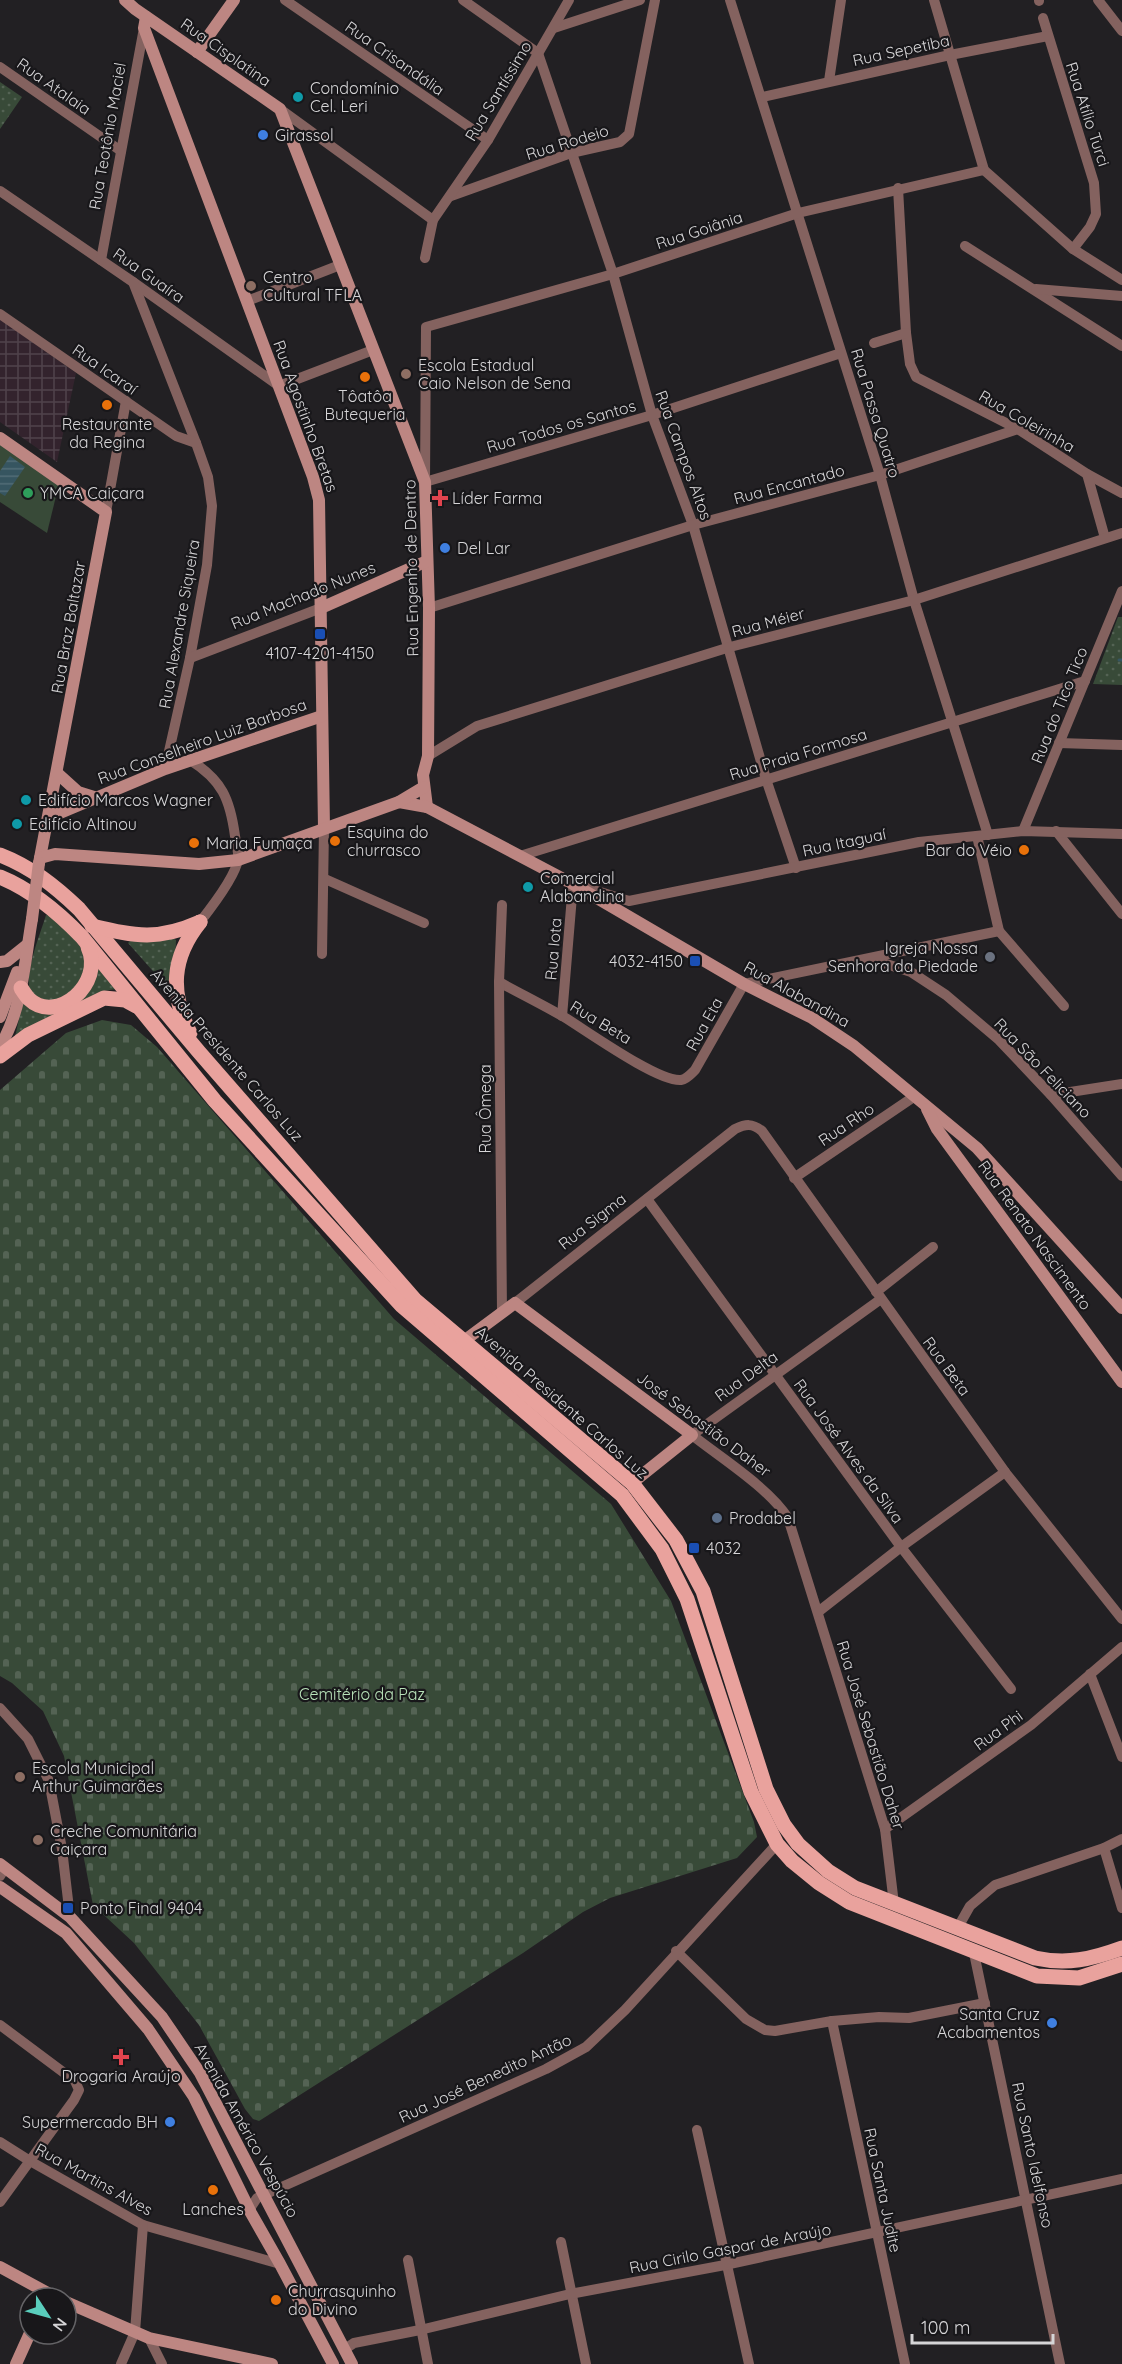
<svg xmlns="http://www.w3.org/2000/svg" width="1122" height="2364" font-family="Quicksand,sans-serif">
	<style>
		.industrial { fill: url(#industrial-grid) }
		.green { fill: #384a38 }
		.cemetery { fill: url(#cemetery-stones) }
		.park { fill: url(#park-dots) }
		.water { fill: url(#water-rules) }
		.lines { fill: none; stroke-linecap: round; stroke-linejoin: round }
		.stream { stroke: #365560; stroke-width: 3 }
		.street { stroke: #84625f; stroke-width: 10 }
		.secondary { stroke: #bd8682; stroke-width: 12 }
		.primary { stroke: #e9a29d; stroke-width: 15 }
		.secondary-bridge { stroke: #bd8682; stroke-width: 12 }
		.culture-dot { fill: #0f9aa8; stroke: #18171a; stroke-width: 2 }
		.shop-dot { fill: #3f7fe0; stroke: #18171a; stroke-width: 2 }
		.education-dot { fill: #8d6e63; stroke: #18171a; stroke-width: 2 }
		.food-dot { fill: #e8710a; stroke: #18171a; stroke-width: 2 }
		.leisure-dot { fill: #2e9e5b; stroke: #18171a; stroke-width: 2 }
		.health-dot { fill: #e0444e; stroke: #18171a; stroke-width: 2 }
		.transit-dot { fill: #1a4fb4; stroke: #18171a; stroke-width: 2 }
		.worship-dot { fill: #6b7280; stroke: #18171a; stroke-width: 2 }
		.service-dot { fill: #5c6f8a; stroke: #18171a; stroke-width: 2 }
		.labels { text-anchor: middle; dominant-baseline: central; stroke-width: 4.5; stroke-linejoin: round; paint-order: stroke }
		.street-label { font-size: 16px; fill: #d6d5d7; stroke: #18171a }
		.poi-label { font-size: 16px; fill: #d6d5d7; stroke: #18171a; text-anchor: start }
		.park-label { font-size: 16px; fill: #b8e2b9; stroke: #18171a }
	</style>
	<defs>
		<pattern id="industrial-grid" width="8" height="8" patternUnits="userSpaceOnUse" patternTransform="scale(1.5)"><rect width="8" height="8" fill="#33232d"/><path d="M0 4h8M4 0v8" fill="none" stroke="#50424b"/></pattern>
		<pattern id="cemetery-stones" width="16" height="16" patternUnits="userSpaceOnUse" patternTransform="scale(1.5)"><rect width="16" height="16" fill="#384a38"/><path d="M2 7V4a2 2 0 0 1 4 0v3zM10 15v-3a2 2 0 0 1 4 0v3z" fill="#546354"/></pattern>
		<pattern id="park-dots" width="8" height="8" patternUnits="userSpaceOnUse" patternTransform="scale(1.5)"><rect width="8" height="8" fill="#384a38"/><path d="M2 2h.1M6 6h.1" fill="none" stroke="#546354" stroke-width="1.8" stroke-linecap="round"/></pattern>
		<pattern id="water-rules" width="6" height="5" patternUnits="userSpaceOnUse" patternTransform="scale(1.5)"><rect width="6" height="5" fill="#365560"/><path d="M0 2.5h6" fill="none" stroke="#526d76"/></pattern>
	</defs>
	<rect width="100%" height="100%" fill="#222023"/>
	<polygon class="industrial" points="0,319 76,373 57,462 0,422"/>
	<polygon class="green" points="0,443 59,484 47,533 0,502"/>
	<polygon class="cemetery" points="102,1020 131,1025 157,1047 394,1319 611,1504 671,1601 754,1822 757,1837 737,1858 610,1898 583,1912 523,1953 259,2121 253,2119 245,2109 199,2025 134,1943 93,1905 64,1756 43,1711 12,1683 0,1676 0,1090 66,1033"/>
	<g class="park">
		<polygon points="0,82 22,97 0,129"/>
		<polygon points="1118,617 1122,617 1122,685 1093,684"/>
		<path d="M46,915L51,916C66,931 97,953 84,976C80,984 71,992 66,999L40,1001C36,997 32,994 30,990C24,973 41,932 46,915Z"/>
		<path d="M171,937L176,940C175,954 177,976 167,987L128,943L132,939Z"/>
		<polygon points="97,966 117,989 103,991 15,1037 23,1001 58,1011"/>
	</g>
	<polygon class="water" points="10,456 25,467 5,496 0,493 0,471"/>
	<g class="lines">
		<polyline class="stream" points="1119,660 1122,660"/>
		<g class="street">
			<polyline points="285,0 488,140"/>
			<polyline points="463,0 538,53 613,274 652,415 693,525 766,779 796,868"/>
			<polyline points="730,0 880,475 914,600 988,835"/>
			<polyline points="934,0 984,170 1073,249 1122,280"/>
			<polyline points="1039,0 1039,1"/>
			<polyline points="1098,0 1122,31"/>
			<polyline points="1043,18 1094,183 1096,214 1090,227 1073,249"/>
			<polyline points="554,28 640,0"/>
			<polyline points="0,67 121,151"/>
			<polyline points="829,81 841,0"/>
			<polyline points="762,97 950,55 1048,36"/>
			<polyline points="280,109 433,220"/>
			<polyline points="898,188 906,333 910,364 916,377 1018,429 1087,474 1122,493"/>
			<polyline points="0,191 133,282 279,386 373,350"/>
			<polyline points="451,196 571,153 620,142 629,134 655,0"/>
			<polyline points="965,246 1122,346"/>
			<polyline points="425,258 433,220 488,140 569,0"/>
			<polyline points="101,260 144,28"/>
			<polyline points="133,282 196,443 208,477 212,506 207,565 190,658 165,769"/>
			<polyline points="1036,289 1122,296"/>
			<polyline points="247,301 340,265"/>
			<polyline points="0,314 176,436 196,443"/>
			<polyline points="874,343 906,333"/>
			<polyline points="841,353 652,415 425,482 426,327 613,274 798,213 984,170"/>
			<polyline points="1087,474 1105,538"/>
			<polyline points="106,512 126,401"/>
			<polyline points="429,608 693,525 880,475 1018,429"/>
			<polyline points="190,658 321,608"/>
			<polyline points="1059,743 1122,745"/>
			<polyline points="428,756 477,726 730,647 914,600 1122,533"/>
			<path d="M190,760C222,780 230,799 235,836C236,843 239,852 238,859C236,876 211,908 200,922"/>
			<polyline points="1023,831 1122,591"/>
			<polyline points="1056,831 1122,914"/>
			<polyline points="977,836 999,931 1064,1006"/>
			<polyline points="520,856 1085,681"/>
			<polyline points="325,879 424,923"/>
			<polyline points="581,886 629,901 919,842 1023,831 1122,834"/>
			<polyline points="322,954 324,828"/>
			<polyline points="871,959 911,972 946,995 999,1040 1051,1095 1122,1176"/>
			<path d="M499,982C521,994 543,1005 564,1017C587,1031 658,1082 681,1080C687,1079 691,1074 695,1070L744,984L999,931"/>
			<polyline points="562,1016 573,884"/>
			<polyline points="1051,1095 1122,1084"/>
			<polyline points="794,1178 915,1096"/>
			<polyline points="647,1199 901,1547 1011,1689"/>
			<polyline points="876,1292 933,1247"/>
			<path d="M881,1299L692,1435C721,1458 769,1488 788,1518L885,1829L894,1904"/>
			<path d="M515,1303L735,1129C746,1124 752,1123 762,1131L1005,1472L1122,1619"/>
			<polyline points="502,1313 499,982 502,905"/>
			<polyline points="818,1612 901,1547 1005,1472"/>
			<polyline points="1090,1674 1122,1757"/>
			<polyline points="0,1708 28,1739 49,1781 62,1849 70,1917"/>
			<polyline points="885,1829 1031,1725 1122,1647"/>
			<polyline points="1104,1848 1122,1908"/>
			<polyline points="0,1876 5,1868"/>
			<polyline points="957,1929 970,1906 995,1885 1104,1848 1122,1839"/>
			<polyline points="676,1951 746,2019 765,2030 775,2031 832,2021 879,2017 909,2018 985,2003"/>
			<polyline points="974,1953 1060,2364"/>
			<polyline points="832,2021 905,2364"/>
			<polyline points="0,2025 75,2081 79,2090 74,2100 0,2202"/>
			<polyline points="697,2130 749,2364"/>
			<polyline points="0,2142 30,2161 143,2225 280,2264"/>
			<polyline points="251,2213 251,2207 257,2198 546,2069 586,2047 625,2010 777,1844"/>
			<polyline points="561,2242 586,2364"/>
			<polyline points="408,2260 428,2364"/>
			<polyline points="149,2338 162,2364"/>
			<polyline points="345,2349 354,2343 420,2330 570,2294 725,2265 1122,2179"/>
			<polyline points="121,2364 135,2332 143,2225"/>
		</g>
		<g class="secondary">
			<polyline points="125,0 135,9 280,109 425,482 429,608 428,756 423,775 427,807"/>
			<polyline points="146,17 144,28 313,477 319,500 324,828"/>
			<polyline points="197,52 234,0"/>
			<polyline points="0,438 106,512 39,863"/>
			<polyline points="321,608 427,561"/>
			<polyline points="57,773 78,792 94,797"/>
			<polyline points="399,802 427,807 573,884 744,984 812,1018 854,1046 977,1148 1122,1308"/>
			<polyline points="48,818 165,769 322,716"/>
			<polyline points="40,858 55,854 199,864 238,860 399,802 424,787"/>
			<polyline points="0,962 7,961 27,945"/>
			<polyline points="0,1017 17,972"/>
			<path d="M0,1046C22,1012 25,959 32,919"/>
			<polyline points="927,1109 937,1129 1122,1382"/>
			<polyline points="457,1346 515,1303 692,1435 632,1483"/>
			<polyline points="0,1864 70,1917 162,2017 200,2073 352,2364"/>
			<polyline points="0,1887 66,1933 148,2029 194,2097 251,2213 280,2264 333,2364"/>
			<polyline points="0,2267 57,2298"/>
			<polyline points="66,2302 149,2338 272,2364"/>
			<polyline points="16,2364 30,2333"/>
		</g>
		<g class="primary">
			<path d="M0,855C31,867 55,886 79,909L199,1052L415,1300L632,1483L676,1540L703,1591L766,1789L784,1825L798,1844L828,1871L855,1888L1035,1958C1067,1965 1092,1959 1122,1948"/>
			<path d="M0,877C32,890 58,912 82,937L215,1101L401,1305L622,1495L662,1549L687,1599L751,1792L777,1844L792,1861L819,1883L849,1902L1037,1976L1079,1978L1122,1964"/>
			<path d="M92,926C136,936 157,941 200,922"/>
			<path d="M21,988C23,991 26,996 29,999C56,1025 105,984 88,947"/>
			<path d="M190,1033C170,993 171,958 200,922"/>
			<polyline points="0,1056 28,1035 104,998 125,1000 136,1006"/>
		</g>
		<polyline class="secondary-bridge" points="32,919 39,863"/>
	</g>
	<g class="culture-dot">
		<circle cx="298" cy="97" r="6"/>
		<circle cx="26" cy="800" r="6"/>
		<circle cx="17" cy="824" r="6"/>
		<circle cx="528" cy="887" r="6"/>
	</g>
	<g class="shop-dot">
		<circle cx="263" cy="135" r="6"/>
		<circle cx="445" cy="548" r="6"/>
		<circle cx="1052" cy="2023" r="6"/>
		<circle cx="170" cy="2122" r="6"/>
	</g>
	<g class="education-dot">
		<circle cx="251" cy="286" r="6"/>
		<circle cx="406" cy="374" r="6"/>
		<circle cx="20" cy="1777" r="6"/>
		<circle cx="38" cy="1840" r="6"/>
	</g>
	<g class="food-dot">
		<circle cx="365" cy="377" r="6"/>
		<circle cx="107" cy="405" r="6"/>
		<circle cx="335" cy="841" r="6"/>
		<circle cx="194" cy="843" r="6"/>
		<circle cx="1024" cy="850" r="6"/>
		<circle cx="213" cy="2190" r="6"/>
		<circle cx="276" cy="2300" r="6"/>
	</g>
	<circle class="leisure-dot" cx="28" cy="493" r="6"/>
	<g class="health-dot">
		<path d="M437 489h6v6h6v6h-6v6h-6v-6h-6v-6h6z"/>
		<path d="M118 2048h6v6h6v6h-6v6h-6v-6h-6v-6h6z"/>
	</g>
	<g class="transit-dot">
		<rect x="314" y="628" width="12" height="12" rx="3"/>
		<rect x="689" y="955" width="12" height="12" rx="3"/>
		<rect x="688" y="1542" width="12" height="12" rx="3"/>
		<rect x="62" y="1902" width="12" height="12" rx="3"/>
	</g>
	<circle class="worship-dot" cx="990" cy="957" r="6"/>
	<circle class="service-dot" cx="717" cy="1518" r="6"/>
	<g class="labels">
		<g class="street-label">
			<text transform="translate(901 50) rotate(-12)">Rua Sepetiba</text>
			<text transform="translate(226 52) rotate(35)">Rua Cisplatina</text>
			<text transform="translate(395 58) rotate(35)">Rua Crisandália</text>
			<text transform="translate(54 86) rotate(35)">Rua Atalaia</text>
			<text transform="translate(498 91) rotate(-59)">Rua Santíssimo</text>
			<text transform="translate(1088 114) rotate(72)">Rua Atílio Turci</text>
			<text transform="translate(107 136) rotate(-80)">Rua Teotônio Maciel</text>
			<text transform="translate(567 142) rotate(-17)">Rua Rodeio</text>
			<text transform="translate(699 230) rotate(-18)">Rua Goiânia</text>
			<text transform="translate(149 275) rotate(35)">Rua Guaíra</text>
			<text transform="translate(105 369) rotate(35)">Rua Icaraí</text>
			<text transform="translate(876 413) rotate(73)">Rua Passa Quatro</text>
			<text transform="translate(306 416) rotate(70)">Rua Agostinho Bretas</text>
			<text transform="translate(1027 421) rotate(30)">Rua Coleirinha</text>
			<text transform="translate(561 426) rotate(-16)">Rua Todos os Santos</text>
			<text transform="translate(684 455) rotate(70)">Rua Campos Altos</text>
			<text transform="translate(789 484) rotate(-15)">Rua Encantado</text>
			<text transform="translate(411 568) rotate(-91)">Rua Engenho de Dentro</text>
			<text transform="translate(303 595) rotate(-22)">Rua Machado Nunes</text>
			<text transform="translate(768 622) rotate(-15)">Rua Méier</text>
			<text transform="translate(179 624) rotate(-80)">Rua Alexandre Siqueira</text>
			<text transform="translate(68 627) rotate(-80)">Rua Braz Baltazar</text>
			<text transform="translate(1059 705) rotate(-68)">Rua do Tico Tico</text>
			<text transform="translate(202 741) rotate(-20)">Rua Conselheiro Luiz Barbosa</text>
			<text transform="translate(798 754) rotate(-17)">Rua Praia Formosa</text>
			<text transform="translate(844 842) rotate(-12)">Rua Itaguaí</text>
			<text transform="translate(553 949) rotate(-85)">Rua Iota</text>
			<text transform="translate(797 994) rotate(29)">Rua Alabandina</text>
			<text transform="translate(601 1022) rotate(31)">Rua Beta</text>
			<text transform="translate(704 1024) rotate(-61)">Rua Eta</text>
			<text transform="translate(227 1055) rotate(49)">Avenida Presidente Carlos Luz</text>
			<text transform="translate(1043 1068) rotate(46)">Rua São Feliciano</text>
			<text transform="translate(485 1109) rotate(-90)">Rua Ômega</text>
			<text transform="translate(846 1124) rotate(-34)">Rua Rho</text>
			<text transform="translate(592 1221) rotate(-38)">Rua Sigma</text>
			<text transform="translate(1035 1235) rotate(54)">Rua Renato Nascimento</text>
			<text transform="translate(947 1366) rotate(54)">Rua Beta</text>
			<text transform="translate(746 1376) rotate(-36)">Rua Delta</text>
			<text transform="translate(562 1402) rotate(41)">Avenida Presidente Carlos Luz</text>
			<text transform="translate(704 1424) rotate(37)">José Sebastião Daher</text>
			<text transform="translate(849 1451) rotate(54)">Rua José Alves da Silva</text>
			<text transform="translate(998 1730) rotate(-36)">Rua Phi</text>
			<text transform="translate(871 1735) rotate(73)">Rua José Sebastião Daher</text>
			<text transform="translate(485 2078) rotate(-25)">Rua José Benedito Antão</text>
			<text transform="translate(247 2130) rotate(61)">Avenida Américo Vespúcio</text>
			<text transform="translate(1033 2155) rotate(78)">Rua Santo Idelfonso</text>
			<text transform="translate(94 2179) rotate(29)">Rua Martins Alves</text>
			<text transform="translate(883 2190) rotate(78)">Rua Santa Judite</text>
			<text transform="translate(730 2248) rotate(-11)">Rua Cirilo Gaspar de Araújo</text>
		</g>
		<g class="poi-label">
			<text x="310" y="88">Condomínio<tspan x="310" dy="18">Cel. Leri</tspan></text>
			<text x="275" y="135">Girassol</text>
			<text x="263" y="277">Centro<tspan x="263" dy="18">Cultural TFLA</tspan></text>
			<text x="418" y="365">Escola Estadual<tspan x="418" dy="18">Caio Nelson de Sena</tspan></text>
			<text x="365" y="396" text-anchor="middle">Tôatôa<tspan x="365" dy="18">Butequeria</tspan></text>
			<text x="107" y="424" text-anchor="middle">Restaurante<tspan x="107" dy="18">da Regina</tspan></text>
			<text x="40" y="493">YMCA Caiçara</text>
			<text x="452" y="498">Líder Farma</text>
			<text x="457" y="548">Del Lar</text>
			<text x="320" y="653" text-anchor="middle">4107-4201-4150</text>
			<text x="38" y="800">Edifício Marcos Wagner</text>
			<text x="29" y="824">Edifício Altinou</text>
			<text x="347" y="832">Esquina do<tspan x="347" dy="18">churrasco</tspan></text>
			<text x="206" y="843">Maria Fumaça</text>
			<text x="1012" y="850" text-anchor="end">Bar do Véio</text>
			<text x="540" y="878">Comercial<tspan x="540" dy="18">Alabandina</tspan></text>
			<text x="978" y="948" text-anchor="end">Igreja Nossa<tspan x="978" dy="18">Senhora da Piedade</tspan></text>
			<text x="683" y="961" text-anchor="end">4032-4150</text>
			<text x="729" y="1518">Prodabel</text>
			<text x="706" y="1548">4032</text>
			<text x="32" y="1768">Escola Municipal<tspan x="32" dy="18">Arthur Guimarães</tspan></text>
			<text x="50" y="1831">Creche Comunitária<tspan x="50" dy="18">Caiçara</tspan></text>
			<text x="80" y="1908">Ponto Final 9404</text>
			<text x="1040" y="2014" text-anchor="end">Santa Cruz<tspan x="1040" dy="18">Acabamentos</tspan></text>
			<text x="121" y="2076" text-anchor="middle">Drogaria Araújo</text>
			<text x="158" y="2122" text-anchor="end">Supermercado BH</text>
			<text x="213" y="2209" text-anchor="middle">Lanches</text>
			<text x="288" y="2291">Churrasquinho<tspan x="288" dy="18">do Divino</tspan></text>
		</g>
		<g class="park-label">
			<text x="362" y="1694">Cemitério da Paz</text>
		</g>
	</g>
	<g transform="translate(48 2316) rotate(126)"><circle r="28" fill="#18171a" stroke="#646366" stroke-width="1.5"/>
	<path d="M0-4.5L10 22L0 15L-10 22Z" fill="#5acebd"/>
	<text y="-9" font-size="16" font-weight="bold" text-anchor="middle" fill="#d6d5d7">N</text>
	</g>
	<path d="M912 2334v9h141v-9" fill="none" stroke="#d6d5d7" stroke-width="3"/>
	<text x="921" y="2334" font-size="18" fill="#d6d5d7" stroke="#18171a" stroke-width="4.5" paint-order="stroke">100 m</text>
</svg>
